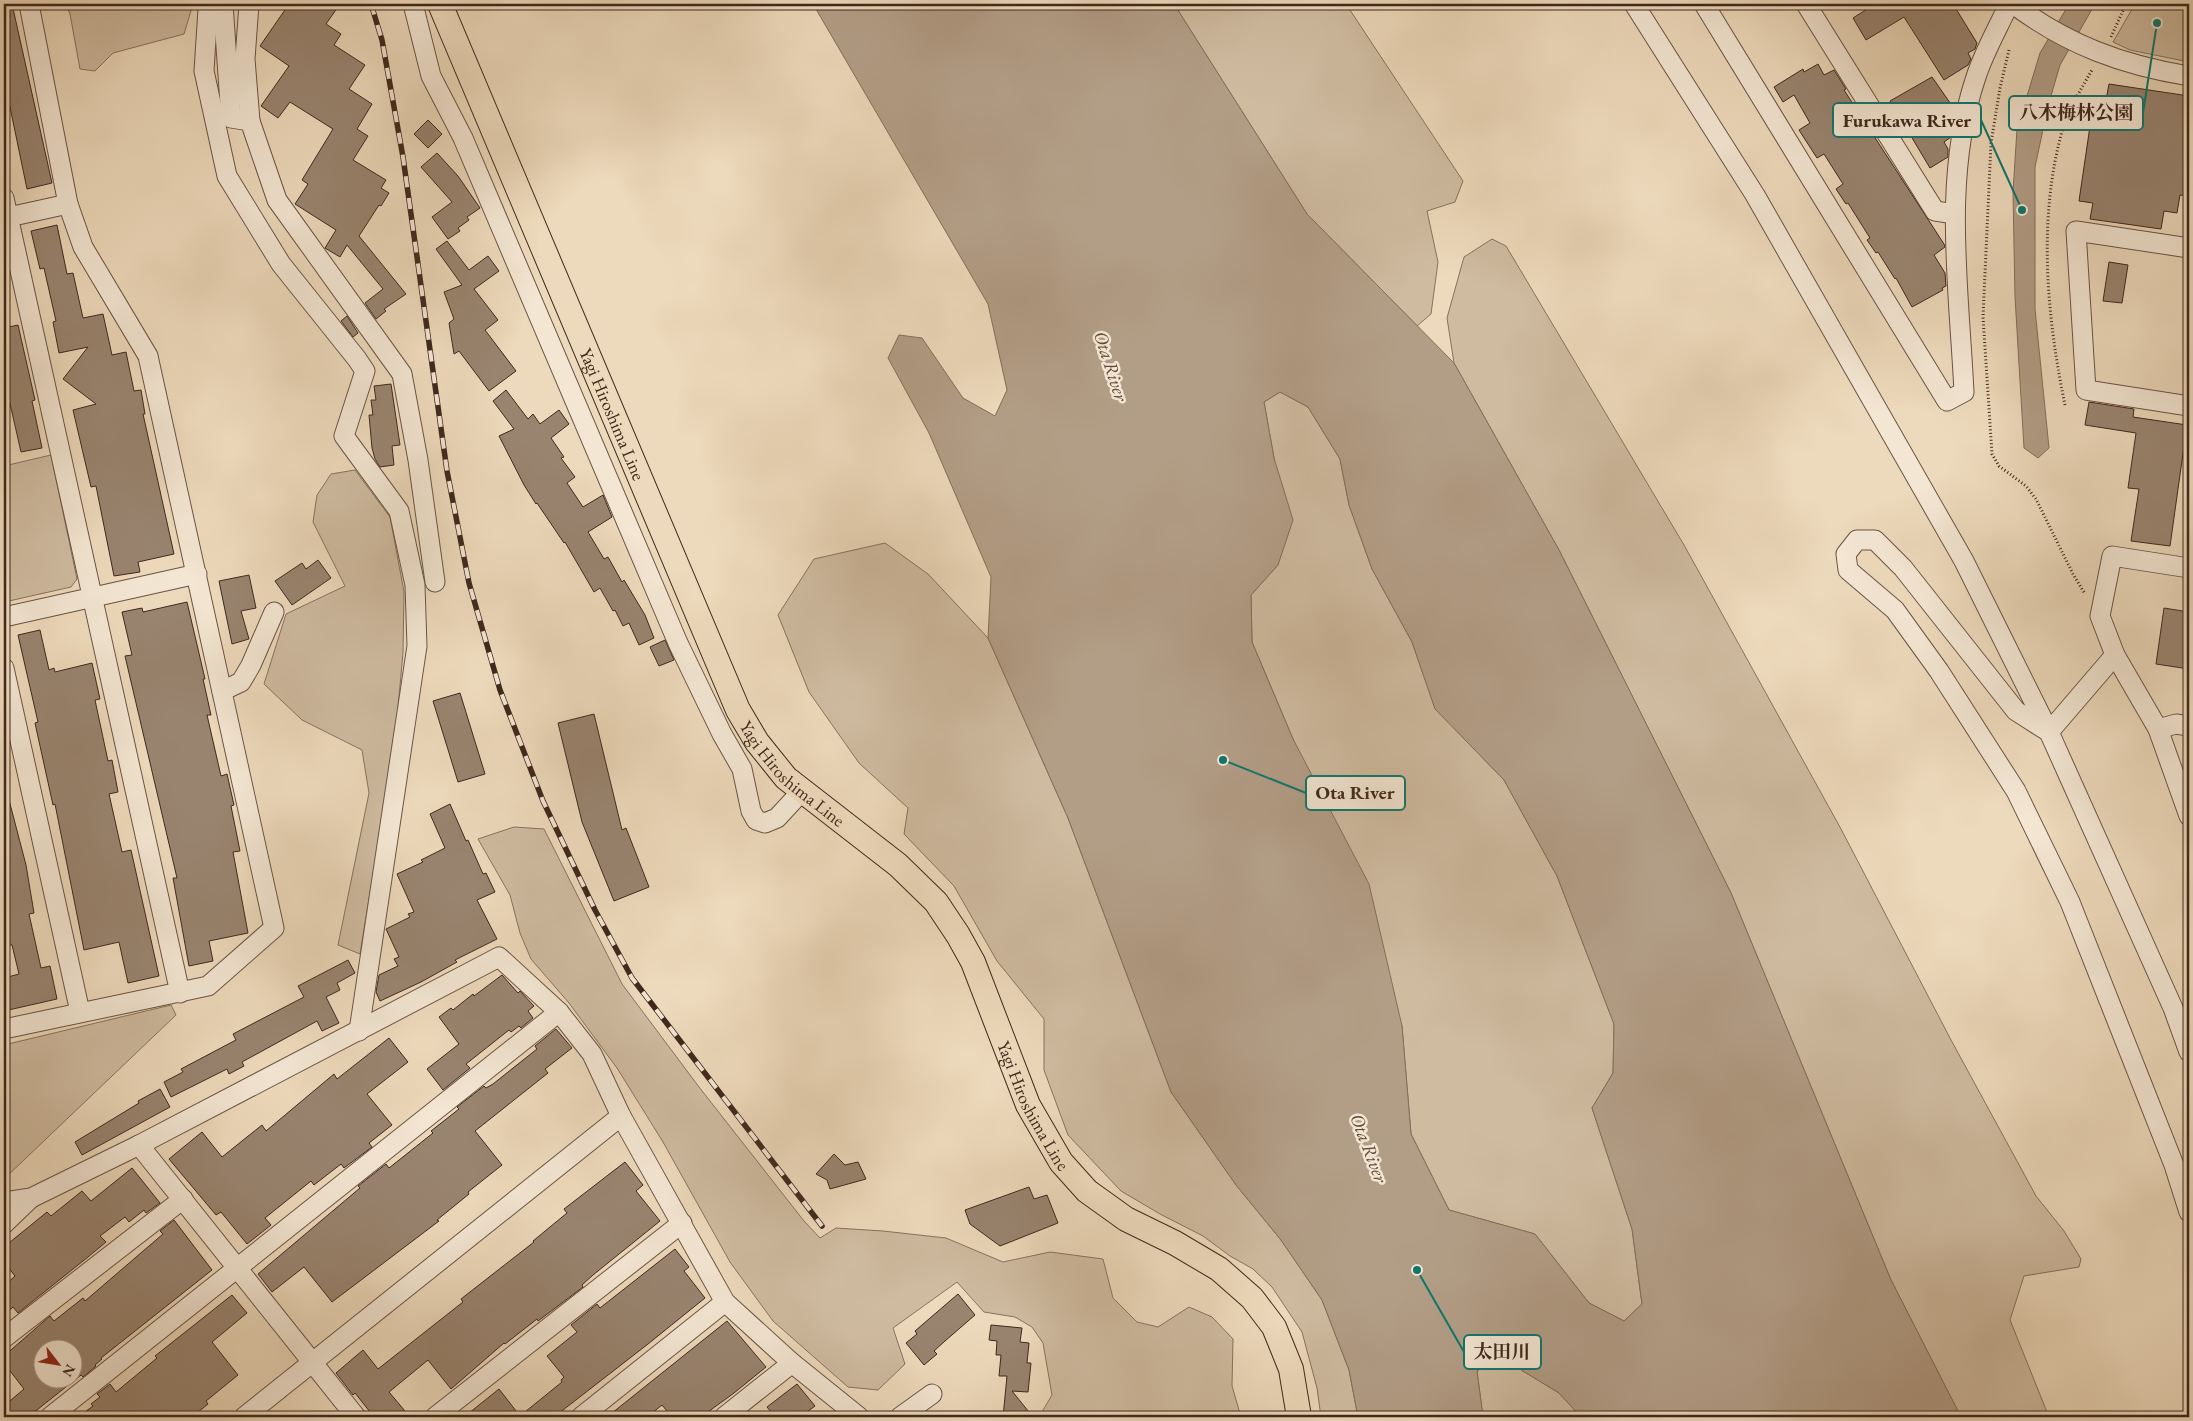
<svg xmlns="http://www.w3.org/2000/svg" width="2193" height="1421" font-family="'EB Garamond','Noto Serif JP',serif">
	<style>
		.green { fill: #cfbba0; stroke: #87725f }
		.water { fill: #b29d86; stroke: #846e5c; fill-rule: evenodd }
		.building { fill: #998470; stroke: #3f281e; fill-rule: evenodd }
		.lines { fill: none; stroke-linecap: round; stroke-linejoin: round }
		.minor-casing { stroke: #6a5445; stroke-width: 21 }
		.major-casing { stroke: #3f281e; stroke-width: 26 }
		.path { stroke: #3f281e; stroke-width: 3; stroke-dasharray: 1 2.5; stroke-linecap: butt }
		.minor { stroke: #f3e6d3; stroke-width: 19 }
		.major { stroke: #edd9bb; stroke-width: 24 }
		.rail-casing { stroke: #3f281e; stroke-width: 5.5 }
		.rail { stroke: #f3e6d3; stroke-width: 4; stroke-dasharray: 11; stroke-linecap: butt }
		.labels { text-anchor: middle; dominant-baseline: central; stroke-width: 5; stroke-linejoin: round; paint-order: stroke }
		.street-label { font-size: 18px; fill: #3f281e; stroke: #f3e6d3 }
		.water-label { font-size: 19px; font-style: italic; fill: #624b3d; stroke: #f3e6d3 }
		.leader { fill: none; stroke: #0f766e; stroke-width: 2 }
		.callout-dot { fill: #0f766e; stroke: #f3e6d3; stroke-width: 2 }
		.callout { fill: #f3e6d3; stroke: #0f766e; stroke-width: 2 }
		.callout-label { font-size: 19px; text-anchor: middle; font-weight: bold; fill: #3f281e }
	</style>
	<rect width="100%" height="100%" fill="#edd9bb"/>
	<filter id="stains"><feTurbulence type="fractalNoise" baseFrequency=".004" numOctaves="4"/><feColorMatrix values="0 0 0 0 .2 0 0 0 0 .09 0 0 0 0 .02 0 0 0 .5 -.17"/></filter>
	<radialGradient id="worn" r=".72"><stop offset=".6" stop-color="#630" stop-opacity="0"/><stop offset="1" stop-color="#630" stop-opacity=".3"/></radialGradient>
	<g class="green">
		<polygon points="66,4 193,4 184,34 113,53 95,71 80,69 70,14"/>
		<polygon points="1174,4 1346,4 1463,181 1455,202 1427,211 1438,262 1431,314 1417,326 1307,214"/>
		<polygon points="2135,4 2189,4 2189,62 2130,50 2113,42"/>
		<polygon points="1492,239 1506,246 1684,545 1841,829 1951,1040 2036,1196 2064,1231 2081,1259 2079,1267 2024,1276 2010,1320 2049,1417 1961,1417 1891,1280 1731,893 1559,550 1454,363 1447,318 1464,257"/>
		<polygon points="1280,392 1308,407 1340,459 1349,505 1372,569 1412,642 1435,708 1504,780 1557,876 1614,1024 1613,1073 1592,1108 1632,1229 1642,1304 1624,1321 1589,1303 1535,1234 1449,1210 1411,1134 1402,1026 1293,739 1252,642 1251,595 1278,565 1274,458 1264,402"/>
		<polygon points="51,455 77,579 71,587 9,601 4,598 4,466"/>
		<polygon points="355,470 390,517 404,592 403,653 395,740 360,954 338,945 369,793 362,750 302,720 264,684 286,614 345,586 313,522 317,495 331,474"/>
		<polygon points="885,543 928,574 988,638 1068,818 1171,1092 1236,1185 1281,1240 1322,1300 1349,1370 1358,1417 1321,1417 1317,1388 1302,1332 1272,1287 1253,1269 1230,1256 1203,1236 1160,1214 1121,1191 1068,1135 1044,1070 1044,1019 997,961 954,886 904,834 908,808 859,763 809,692 778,615 814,559"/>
		<polygon points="514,827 544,829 622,984 699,1087 804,1221 820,1238 836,1228 883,1231 946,1238 1003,1262 1050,1252 1103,1259 1113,1298 1137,1322 1158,1327 1189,1307 1212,1317 1233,1339 1232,1386 1241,1417 1039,1417 1052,1395 1043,1343 1032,1327 1015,1317 984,1312 957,1282 893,1328 905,1364 878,1390 848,1387 773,1321 730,1262 663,1142 617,1068 569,1003 531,959 520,933 510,895 478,839"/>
		<polygon points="171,1005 176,1015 4,1179 4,1045"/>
		<polygon points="1500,1357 1559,1393 1581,1417 1483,1417 1477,1371"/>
	</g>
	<g class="water">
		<path d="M813,4H1174L1307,214L1454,363L1559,550L1731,893L1891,1280L1961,1417H1581L1559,1393L1500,1357L1477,1371L1483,1417H1358L1349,1370L1322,1300L1281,1240L1236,1185L1171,1092L1068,818L988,638L991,577L929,433L888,358L899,335L922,338L963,398L995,416L1007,390L988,304ZM1280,392L1308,407L1340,459L1349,505L1372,569L1412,642L1435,709L1504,780L1557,876L1614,1024L1613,1073L1592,1108L1632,1229L1642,1304L1624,1321L1589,1303L1535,1234L1449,1210L1411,1134L1402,1026L1369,884L1293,739L1252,642L1251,595L1278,565L1293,520L1274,458L1264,402Z"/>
		<polygon points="2069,4 2095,4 2060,65 2048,106 2035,167 2035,309 2049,448 2038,458 2024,448 2015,297 2013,192 2017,129 2040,53"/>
	</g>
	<g class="building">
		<polygon points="4,4 12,4 52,183 27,189 4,78"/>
		<polygon points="289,4 340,4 326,24 341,34 334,45 365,65 349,89 372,104 357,129 368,136 353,160 386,180 381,188 389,193 381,206 379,205 359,236 406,294 384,309 386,311 376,319 365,303 383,289 347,245 340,257 325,248 336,230 295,204 308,184 302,180 333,129 290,102 278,118 261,106 289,66 260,46"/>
		<polygon points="1875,4 1953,4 1977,43 1975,49 1968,53 1971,59 1968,65 1944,80 1904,17 1866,40 1853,18"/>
		<polygon points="1818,64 1824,75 1834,70 1846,89 1844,90 1944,244 1945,247 1934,255 1945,273 1946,286 1942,288 1943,290 1912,307 1896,278 1895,279 1878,252 1876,253 1867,240 1870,238 1848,203 1846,204 1836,189 1843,184 1824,154 1817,158 1799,130 1810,123 1794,95 1783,102 1774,87 1803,69 1804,72"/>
		<polygon points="1932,77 1955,110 1953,121 1944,127 1951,137 1944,142 1948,149 1948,157 1930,168 1890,101"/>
		<polygon points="2109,84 2189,96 2189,196 2180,195 2177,213 2164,211 2161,229 2090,219 2093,203 2079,201 2094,99 2106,100"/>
		<polygon points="428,120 442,134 428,148 414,134"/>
		<polygon points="437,153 458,176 480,208 467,217 469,220 458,228 460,231 448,239 432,217 452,202 421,167"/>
		<polygon points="57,225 67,274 73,273 83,318 103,314 112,355 126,352 134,391 141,390 145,414 143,414 174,554 138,562 140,572 114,576 96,486 91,487 73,410 96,404 63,379 88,347 59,353 53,322 56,321 44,268 40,269 31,231"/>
		<polygon points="447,241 469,270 488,256 499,271 474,289 498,320 485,330 516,371 489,391 459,351 454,354 449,323 454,319 444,292 462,285 436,249"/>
		<polygon points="2109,262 2128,265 2122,303 2103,301"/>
		<polygon points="347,316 358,333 353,337 341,321"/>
		<polygon points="18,325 35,400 32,401 42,448 21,452 4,377 4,328"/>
		<polygon points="391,384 400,445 392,446 394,465 380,467 375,459 372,448 369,415 373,415 371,400 376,400 374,386"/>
		<polygon points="506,390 528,419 533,414 540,424 559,410 569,424 551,438 564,457 561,458 575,477 567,483 583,507 603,495 612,517 588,532 604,559 608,557 622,582 624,580 645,615 654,638 639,645 629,623 623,626 615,610 613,611 600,588 594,592 565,542 564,543 537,503 536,504 524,485 499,436 514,429 493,401"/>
		<polygon points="2089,402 2134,409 2133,417 2187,425 2170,546 2131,541 2139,489 2128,488 2136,433 2085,425"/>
		<polygon points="318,560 331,578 292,605 275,581 302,563 306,569"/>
		<polygon points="249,575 256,608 241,611 249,639 232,644 219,581"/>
		<polygon points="187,602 205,679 203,679 211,715 207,715 221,776 227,774 234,805 231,806 240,851 233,852 248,933 209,941 213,961 189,966 173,878 177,878 125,656 132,655 122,612 142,608 143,612"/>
		<polygon points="2164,608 2189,612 2189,669 2156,664"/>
		<polygon points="40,630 49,670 54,668 55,672 92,663 100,699 95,700 108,761 112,760 118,792 109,794 122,852 131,850 159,976 128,983 119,942 84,950 55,804 53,805 35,723 38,722 18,635"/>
		<polygon points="665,640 674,660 659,666 650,647"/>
		<polygon points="460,693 485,774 458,782 433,701"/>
		<polygon points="594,714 622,830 626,828 649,887 614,901 582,822 558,723"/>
		<polygon points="9,800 26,865 34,913 29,914 41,968 50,966 57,999 4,1011 4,978 19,974 12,945 10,945 4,907 4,801"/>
		<polygon points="450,804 466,841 468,840 483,874 486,873 495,892 477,900 497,939 455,960 457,962 421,982 380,1001 376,992 379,975 398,966 394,959 399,957 386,929 410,917 408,914 414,912 397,874 423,862 421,860 445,848 430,814"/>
		<polygon points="348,960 355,973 337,983 340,990 326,997 339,1023 322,1031 317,1021 242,1062 244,1066 229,1074 227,1069 171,1097 164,1082 183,1072 181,1069 236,1040 233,1034 304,997 298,986"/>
		<polygon points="502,975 518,993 520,991 534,1006 528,1011 533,1018 521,1028 519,1026 511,1032 509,1030 466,1064 470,1068 443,1090 427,1069 459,1044 439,1017 451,1008 453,1010 473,994 474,996"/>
		<polygon points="556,1029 572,1048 545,1069 548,1073 475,1131 502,1165 468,1192 469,1194 437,1220 439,1221 332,1302 304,1267 272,1292 258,1274 360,1188 358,1186 386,1164 389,1168 433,1133 431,1131 459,1109 457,1107 484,1086 486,1088 493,1084 537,1049 535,1046"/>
		<polygon points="389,1038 408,1062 367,1094 392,1125 369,1143 372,1147 344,1168 341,1164 314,1185 311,1181 265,1218 271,1225 247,1244 221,1212 216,1215 169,1159 202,1132 222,1157 262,1125 266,1131 334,1074 337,1079"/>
		<polygon points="160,1089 170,1107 82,1155 75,1142 139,1103 138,1101"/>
		<polygon points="834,1154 845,1165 858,1162 866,1179 830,1189 827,1180 816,1174"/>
		<polygon points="625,1162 643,1185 636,1191 660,1221 593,1275 582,1285 583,1287 538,1321 537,1319 505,1344 504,1343 451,1389 428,1360 389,1392 410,1417 374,1417 355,1393 353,1395 336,1373 363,1350 378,1369 463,1302 461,1299 534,1242 533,1241 567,1213 564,1209"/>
		<polygon points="132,1168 160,1203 146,1213 144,1210 129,1222 125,1217 100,1236 106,1242 88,1257 18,1313 13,1307 4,1315 4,1286 15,1276 4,1262 4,1247 47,1212 51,1216 82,1191 91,1201"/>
		<polygon points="1029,1187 1034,1199 1047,1195 1058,1223 1000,1246 970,1224 965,1210"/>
		<path d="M174,1220L212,1270L101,1358L102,1359L95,1365L96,1366L83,1377L81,1375L28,1417H4V1406L24,1389L4,1363V1356L50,1316L54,1321L83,1298L85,1301L163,1234L160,1231ZM42,1348H72V1378H42Z"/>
		<polygon points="675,1249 689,1267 684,1271 705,1298 648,1344 554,1417 464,1417 499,1389 520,1416 562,1382 561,1380 564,1377 547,1356 577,1332 571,1325 597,1304 600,1308"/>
		<polygon points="958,1294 975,1315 945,1341 934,1351 937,1354 924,1365 906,1343 917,1334 915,1331"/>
		<polygon points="232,1295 247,1313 212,1342 238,1375 206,1401 208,1404 192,1417 78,1417 93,1406 91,1404 100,1397 97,1394 110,1384 116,1392 157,1358 155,1356"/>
		<polygon points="727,1321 766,1367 734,1393 701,1417 672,1417 662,1405 647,1417 607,1417"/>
		<polygon points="991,1325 1022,1328 1020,1342 1029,1343 1027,1363 1031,1363 1028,1392 1012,1391 1033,1417 1003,1417 1007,1376 999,1376 1001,1355 996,1355 997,1341 989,1340"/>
		<polygon points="797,1384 815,1406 800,1417 775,1417 767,1407"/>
	</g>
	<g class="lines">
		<g class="minor-casing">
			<g id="minor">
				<polyline points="212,4 208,9 204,71 227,176 281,264 357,359 365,371 344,436 399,511 415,585 417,646 359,1031"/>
				<polyline points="223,4 231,118 250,121 277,200 402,374 418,460 435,582"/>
				<polyline points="249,4 245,59 250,121"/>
				<polyline points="413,4 431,76 463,138 678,643 722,734 742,769 751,811 756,820 765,823 777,818 802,791"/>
				<polyline points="1634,4 1755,195 1964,561 2049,732 2173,1008 2189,1052"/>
				<path d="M1704,4L1947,401L1964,392C1959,288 1942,177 1976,77C1984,52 1998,28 2009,4"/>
				<polyline points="1806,4 1935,211 1955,214"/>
				<path d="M2013,4C2068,45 2122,65 2189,76"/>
				<polyline points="4,198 180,993"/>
				<polyline points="4,218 68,204"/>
				<polyline points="2189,248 2076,231 2086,390 2189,406"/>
				<polyline points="2189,568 2112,556 2100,616 2115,655 2158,729 2189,816"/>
				<polyline points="4,617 197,574"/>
				<polyline points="2115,655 2049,732 2016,711 1903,568 1875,540 1857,540 1846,554 1848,570 1895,610 1939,671 2016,791 2070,902 2174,1165 2189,1212"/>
				<polyline points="4,668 80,1012"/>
				<polyline points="222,691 241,682 251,665 274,612"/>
				<polyline points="2158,729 2176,724 2189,726"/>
				<polyline points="4,1029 208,986 274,928 148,356 83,247 68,204 29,4"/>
				<polyline points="139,1145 356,1417"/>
				<polyline points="4,1202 31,1198 139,1145 499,957 559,1012 592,1054 621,1116 725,1302 792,1363 859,1417"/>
				<polyline points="4,1224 31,1198"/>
				<polyline points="4,1338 183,1199"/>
				<polyline points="50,1417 559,1012"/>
				<polyline points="244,1417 621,1116"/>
				<polyline points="435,1417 682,1223"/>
				<polyline points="581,1417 725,1302"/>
				<polyline points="724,1417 792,1363"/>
				<polyline points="900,1417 932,1394"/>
			</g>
		</g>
		<g class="major-casing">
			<g id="major">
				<path id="s1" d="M440,4L738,710L757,742L786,778L898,865L936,902L958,935L973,962L1028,1105L1061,1162L1087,1191L1126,1219L1175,1243L1219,1269L1252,1298L1274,1327L1291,1369L1299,1417"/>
			</g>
		</g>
		<g class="path">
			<polyline points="2111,37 2126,4"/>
			<polyline points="2009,50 2000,88 1991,143 1983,317 1992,454 1999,466 2026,486 2036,499 2073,574 2085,594"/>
			<path d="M2065,405C2047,318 2038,222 2061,135C2067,112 2080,91 2092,70"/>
		</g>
		<use href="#minor" class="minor"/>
		<use href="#major" class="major"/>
		<g class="rail-casing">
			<polyline id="rail" points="371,4 382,40 403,157 447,471 469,583 500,690 543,801 595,910 632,978 822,1226"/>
		</g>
		<use href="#rail" class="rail"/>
	</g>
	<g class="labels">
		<g class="street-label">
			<text stroke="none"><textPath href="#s1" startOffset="445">Yagi Hiroshima Line</textPath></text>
			<text stroke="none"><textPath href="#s1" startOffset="851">Yagi Hiroshima Line</textPath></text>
			<text stroke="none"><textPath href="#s1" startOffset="1271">Yagi Hiroshima Line</textPath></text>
		</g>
		<g class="water-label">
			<text transform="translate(1111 366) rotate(72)">Ota River</text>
			<text transform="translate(1369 1148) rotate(69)">Ota River</text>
		</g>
	</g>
	<path class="leader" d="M2157 23L2143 113M2022 210L1981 120M1223 760L1306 793M1417 1270L1464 1352"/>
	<g class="callout-dot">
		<circle cx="2157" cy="23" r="5"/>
		<circle cx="2022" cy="210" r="5"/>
		<circle cx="1223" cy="760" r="5"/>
		<circle cx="1417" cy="1270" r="5"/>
	</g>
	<g class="callout">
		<rect x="2009" y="96" width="134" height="34" rx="5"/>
		<rect x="1833" y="103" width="148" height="34" rx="5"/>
		<rect x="1306" y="776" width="99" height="34" rx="5"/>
		<rect x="1464" y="1335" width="77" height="34" rx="5"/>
	</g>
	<g class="callout-label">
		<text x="2076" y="119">八木梅林公園</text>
		<text x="1907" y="127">Furukawa River</text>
		<text x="1355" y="799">Ota River</text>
		<text x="1502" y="1358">太田川</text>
	</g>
	<rect width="2193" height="1421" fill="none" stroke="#edd9bb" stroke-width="20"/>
	<rect x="5" y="5" width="2183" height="1411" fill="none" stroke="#3f281e" stroke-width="2.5"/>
	<rect x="10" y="10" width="2173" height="1401" fill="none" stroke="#3f281e"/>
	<g transform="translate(58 1364) rotate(121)"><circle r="24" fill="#f3e6d3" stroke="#ab9a8b"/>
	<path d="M0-4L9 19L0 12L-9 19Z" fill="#8f2418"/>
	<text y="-8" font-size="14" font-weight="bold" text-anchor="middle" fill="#3f281e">N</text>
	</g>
	<rect width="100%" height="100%" filter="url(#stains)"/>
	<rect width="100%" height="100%" fill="url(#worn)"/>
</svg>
